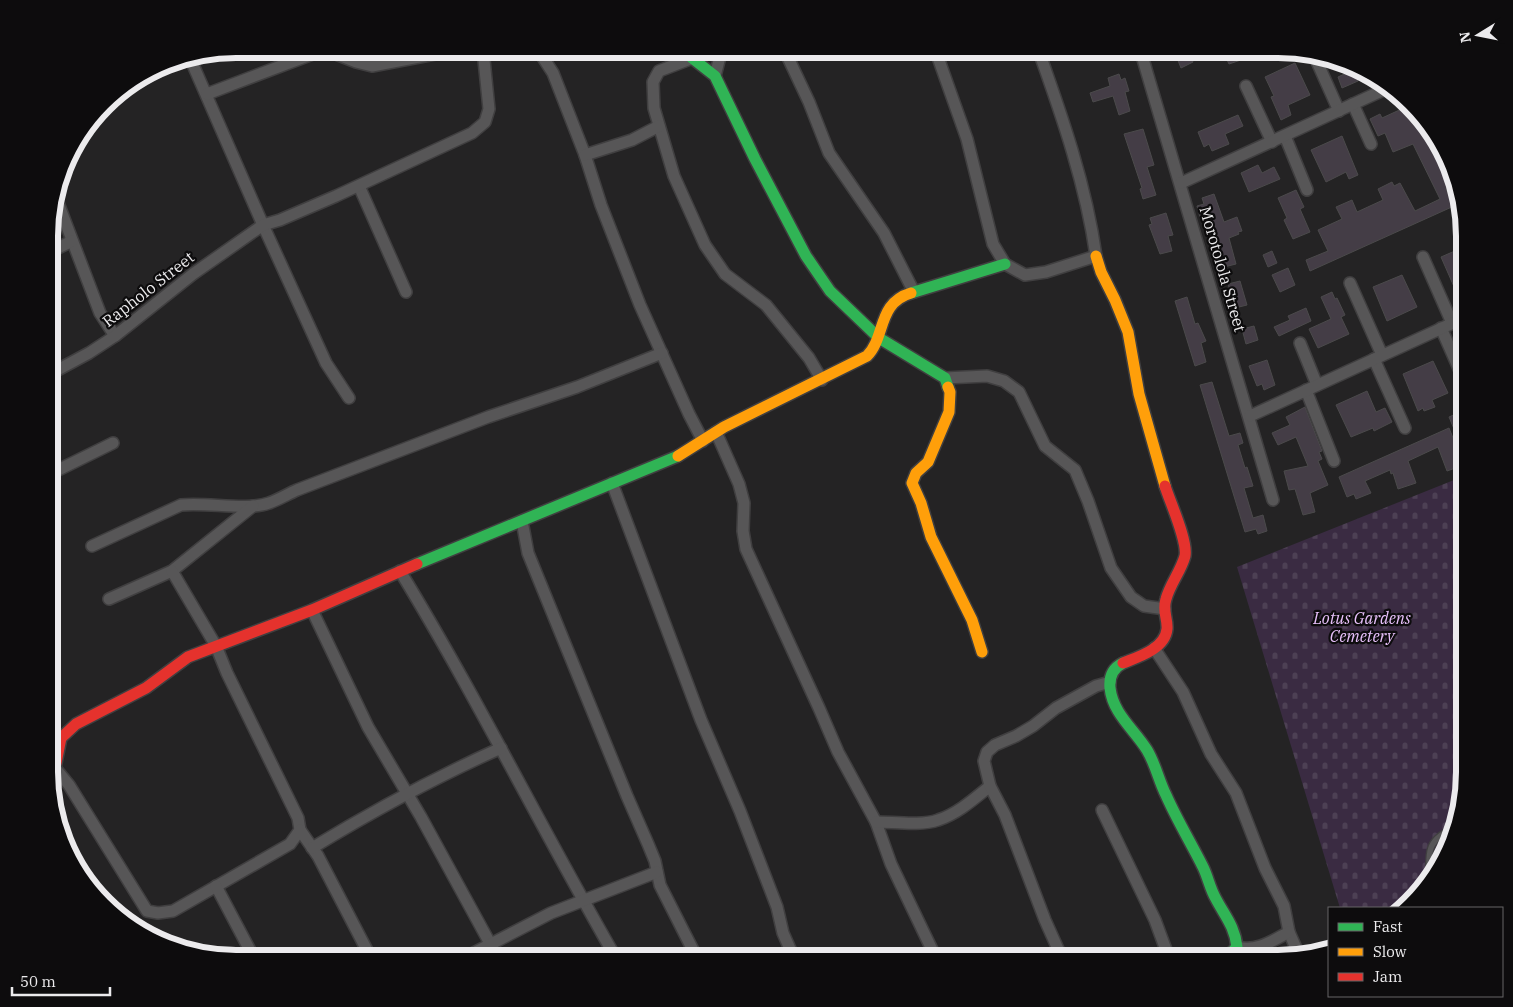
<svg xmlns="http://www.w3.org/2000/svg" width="1513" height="1007" font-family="'IBM Plex Serif',serif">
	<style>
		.cemetery { fill: url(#cemetery-stones) }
		.building { fill: #443d46; stroke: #4b4a4b }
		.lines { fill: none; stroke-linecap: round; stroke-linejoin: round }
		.lane-casing { stroke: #403f40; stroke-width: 8 }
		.street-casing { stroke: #403f40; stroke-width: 14 }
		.fast-casing { stroke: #403f40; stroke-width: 14 }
		.slow-casing { stroke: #403f40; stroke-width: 14 }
		.jam-casing { stroke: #403f40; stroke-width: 14 }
		.lane { stroke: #575657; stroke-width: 5.5 }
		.street { stroke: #575657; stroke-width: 11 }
		.fast { stroke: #30b455; stroke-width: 11 }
		.slow { stroke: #ff9f0a; stroke-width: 11 }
		.jam { stroke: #e5322d; stroke-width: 11 }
		.labels { text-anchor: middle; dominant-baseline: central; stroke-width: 4.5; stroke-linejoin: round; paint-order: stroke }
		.street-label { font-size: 16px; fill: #ecebed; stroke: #0d0c0d }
		.park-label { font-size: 16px; font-style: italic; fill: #e8c1fb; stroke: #0d0c0d }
		.rim { fill: none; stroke: #ecebed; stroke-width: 6 }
	</style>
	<defs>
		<pattern id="cemetery-stones" width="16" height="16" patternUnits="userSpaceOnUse" patternTransform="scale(1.25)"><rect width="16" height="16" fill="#3a2b42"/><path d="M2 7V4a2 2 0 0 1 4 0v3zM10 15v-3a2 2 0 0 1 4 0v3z" fill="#4d4054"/></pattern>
	</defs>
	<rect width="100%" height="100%" fill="#242324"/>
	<polygon class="cemetery" points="1464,476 1464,783 1454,831 1433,875 1397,908 1340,908 1237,567"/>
	<g class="building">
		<polygon points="1222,49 1264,49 1249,55 1250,57 1229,64"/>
		<polygon points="1189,53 1193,62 1181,68 1177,58"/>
		<polygon points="1295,63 1310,95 1288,105 1291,115 1281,120 1271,97 1274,96 1265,77"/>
		<polygon points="1353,70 1358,81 1342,88 1338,77"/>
		<polygon points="1119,74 1121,80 1125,78 1129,91 1125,92 1130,111 1119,115 1113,96 1093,102 1090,93 1110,86 1108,78"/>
		<polygon points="1406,107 1411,112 1423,138 1425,137 1435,158 1441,155 1446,165 1443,167 1449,187 1446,189 1454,206 1310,271 1306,260 1328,251 1318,230 1342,219 1336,207 1352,200 1357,212 1383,200 1378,189 1392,182 1394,186 1400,183 1415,211 1440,199 1413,144 1393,152 1385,133 1378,136 1370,119 1380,114 1382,118"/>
		<polygon points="1238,115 1243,126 1225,134 1229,144 1212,151 1209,144 1204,147 1198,132"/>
		<polygon points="1143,129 1154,165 1147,167 1156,195 1143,199 1140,189 1142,188 1124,134"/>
		<polygon points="1342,136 1358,175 1349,179 1346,172 1326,182 1311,150"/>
		<polygon points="1258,165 1262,173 1274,167 1280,179 1249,192 1241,173"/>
		<polygon points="1296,190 1304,207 1300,209 1310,232 1293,239 1284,220 1287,218 1278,198"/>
		<polygon points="1214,194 1224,222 1237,217 1242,231 1238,232 1239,234 1229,238 1236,264 1224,267 1217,242 1213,243 1204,216 1200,217 1197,206 1204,204 1202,198"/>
		<polygon points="1166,213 1173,235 1168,236 1172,251 1160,254 1149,225 1152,224 1150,218"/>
		<polygon points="1464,247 1464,286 1455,289 1441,257"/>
		<polygon points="1272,251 1277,263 1268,267 1263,255"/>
		<polygon points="1288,268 1295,285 1280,292 1272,275"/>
		<polygon points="1402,275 1417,307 1387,321 1373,287"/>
		<polygon points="1240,281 1247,305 1235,308 1228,284"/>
		<polygon points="1332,292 1335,299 1337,298 1345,315 1341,317 1349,334 1318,348 1309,329 1331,319 1321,297"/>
		<polygon points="1187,297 1195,324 1198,323 1206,341 1201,343 1206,362 1195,366 1175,301"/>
		<polygon points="1306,308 1311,321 1279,336 1274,327 1290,320 1288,316"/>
		<polygon points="1254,326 1258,340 1246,344 1242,329"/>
		<polygon points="1267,360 1275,385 1264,390 1262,384 1257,386 1249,366"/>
		<polygon points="1433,361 1448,393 1432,400 1435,407 1424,411 1423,408 1418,411 1403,374"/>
		<polygon points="1212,382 1229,436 1240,433 1243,443 1238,445 1245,468 1247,467 1253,486 1244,488 1253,518 1263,515 1267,531 1258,534 1256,529 1245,532 1200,385"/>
		<polygon points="1367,391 1376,412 1385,408 1392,422 1374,431 1373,428 1351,437 1336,405"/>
		<polygon points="1305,407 1322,451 1319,452 1322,459 1318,461 1328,485 1310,493 1315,512 1303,515 1295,489 1289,490 1284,471 1308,466 1296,437 1278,445 1272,433 1290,425 1286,417"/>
		<polygon points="1458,413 1463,425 1454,429 1449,417"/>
		<polygon points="1449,428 1464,465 1447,471 1438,447 1408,461 1416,483 1398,489 1393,473 1391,474 1390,470 1365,481 1371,493 1356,499 1354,494 1347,497 1339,477"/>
	</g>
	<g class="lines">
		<g class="lane-casing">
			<path id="lane" d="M1430,878C1427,850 1429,838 1455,828"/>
		</g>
		<g class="street-casing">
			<g id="street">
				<polyline points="536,49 542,56 553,73 585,155 601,205 640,305 689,414 703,441"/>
				<polyline points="716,49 659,71 653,82 654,108 674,176 705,245 725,274 766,305 809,358 822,380"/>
				<polyline points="784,49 809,102 829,153 884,233 914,292"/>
				<path d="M935,49L967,139L993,244L1005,264L1025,275L1046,272L1096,256C1086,185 1062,116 1038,49"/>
				<polyline points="1140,49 1273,500"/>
				<polyline points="1314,55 1339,111"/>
				<polyline points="190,58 263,225 326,363 349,398"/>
				<polyline points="715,76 722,49"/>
				<polyline points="1246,86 1272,142"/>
				<polyline points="207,94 318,52 328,51 356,62 372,66 440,53 470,53 489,49"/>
				<polyline points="1353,104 1371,144"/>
				<polyline points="1285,136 1307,190"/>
				<polyline points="585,155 632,140 659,126"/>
				<polyline points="1181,183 1388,88"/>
				<polyline points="359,186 406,292"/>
				<polyline points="55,195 100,313 115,336"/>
				<polyline points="50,252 72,241"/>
				<polyline points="1423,257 1452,323"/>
				<polyline points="1350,283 1382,355"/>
				<polyline points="1441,328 1464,380"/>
				<polyline points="1300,343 1317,385"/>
				<polyline points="1374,359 1405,428"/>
				<polyline points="50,374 89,353 115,336 193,274 263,225 280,220 336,196 472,133 485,122 489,109 483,50"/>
				<polyline points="945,378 987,376 1004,381 1019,392 1045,446 1075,470 1088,501 1111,568 1131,597 1144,606 1165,609"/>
				<polyline points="1306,390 1334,461"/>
				<polyline points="1250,416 1464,318"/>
				<polyline points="716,432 739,484 744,503 743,531 746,549 819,708 838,752 876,822 891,864 936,958"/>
				<polyline points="50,474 113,443"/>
				<polyline points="612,483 701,720 740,811 777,907 783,933 794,958"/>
				<polyline points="522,521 528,553 627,796 648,844 655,861 660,885 697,958"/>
				<path d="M92,546L181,505C207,502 247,511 269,503C278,500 288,494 297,490L488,417L577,387L662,353"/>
				<path d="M400,571C477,697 542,830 616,958"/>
				<polyline points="109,599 172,571 253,506"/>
				<polyline points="312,610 368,727 421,817 498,958"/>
				<polyline points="1154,648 1183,692 1211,754 1236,793 1265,868 1284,906 1289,932 1299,955"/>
				<polyline points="55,768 69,785 147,911 158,913 173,911 290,844 300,830 298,818 227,673 216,646 172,571"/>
				<polyline points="1102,810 1155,920 1169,958"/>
				<path d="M876,822C894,822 921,826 938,820C957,814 974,799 990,786"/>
				<polyline points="300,830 318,856 371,958"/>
				<path d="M312,848C373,811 436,777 501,748"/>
				<polyline points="216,886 254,958"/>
				<path d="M1237,947C1257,952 1272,941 1289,932"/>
				<polyline points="464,958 551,913 657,872"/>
				<polyline points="1062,958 1045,920 1005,815 990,786 984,761 987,752 995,745 1016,736 1033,726 1056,708 1096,686 1110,682"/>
			</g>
		</g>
		<g class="fast-casing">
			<g id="fast">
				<polyline points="692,58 715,76 755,159 806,256 830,291 879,338 945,378 948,387"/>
				<polyline points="911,293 1005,264"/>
				<polyline points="417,564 678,456"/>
				<path d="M1123,663C1113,668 1109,677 1110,688C1113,714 1134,729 1147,750C1155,763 1159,781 1166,795C1177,820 1191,843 1203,867C1208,877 1210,889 1216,899C1225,916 1235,927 1237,947L1226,958"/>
			</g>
		</g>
		<g class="slow-casing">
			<g id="slow">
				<polyline points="1096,256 1101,272 1115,300 1128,332 1139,394 1165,486"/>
				<polyline points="948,387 950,392 949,412 928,462 916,473 912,483 921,503 931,537 972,620 982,652"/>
				<path d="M678,456L724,427L867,356C886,337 877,303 911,293"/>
			</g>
		</g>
		<g class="jam-casing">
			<g id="jam">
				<path d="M1123,663C1138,657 1165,649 1167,629C1168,619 1162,611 1166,599C1170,584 1181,571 1185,556C1188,541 1170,502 1165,486"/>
				<polyline points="50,771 55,768 61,738 76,724 146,688 188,657 312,610 417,564"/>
			</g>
		</g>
		<use href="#lane" class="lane"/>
		<use href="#street" class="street"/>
		<use href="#fast" class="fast"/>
		<use href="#slow" class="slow"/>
		<use href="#jam" class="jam"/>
	</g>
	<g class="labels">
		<g class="street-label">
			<text transform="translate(1223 269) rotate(74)">Morotolola Street</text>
			<text transform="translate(148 289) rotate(-38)">Rapholo Street</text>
		</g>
		<g class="park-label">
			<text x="1362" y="618">Lotus Gardens<tspan x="1362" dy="18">Cemetery</tspan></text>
		</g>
	</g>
	<path d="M0 0H1513V1007H0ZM236 58H1278A178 178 0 0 1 1456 236V772A178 178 0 0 1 1278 950H236A178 178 0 0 1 58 772V236A178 178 0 0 1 236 58Z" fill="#0d0c0d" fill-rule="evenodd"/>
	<path class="rim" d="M236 58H1278A178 178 0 0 1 1456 236V772A178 178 0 0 1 1278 950H236A178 178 0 0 1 58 772V236A178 178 0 0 1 236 58Z"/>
	<rect x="1328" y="907" width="175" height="90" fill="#0d0c0d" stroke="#666567"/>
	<rect x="1338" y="923" width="25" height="8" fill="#30b455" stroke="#666567"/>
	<text x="1373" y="932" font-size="15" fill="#ecebed">Fast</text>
	<rect x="1338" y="948" width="25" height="8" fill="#ff9f0a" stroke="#666567"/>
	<text x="1373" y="957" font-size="15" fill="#ecebed">Slow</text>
	<rect x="1338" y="973" width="25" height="8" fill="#e5322d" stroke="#666567"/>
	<text x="1373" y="982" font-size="15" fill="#ecebed">Jam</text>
	<g transform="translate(1478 35) rotate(260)" stroke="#0d0c0d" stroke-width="4" paint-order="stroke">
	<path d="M0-4L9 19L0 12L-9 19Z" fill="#ecebed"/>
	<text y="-8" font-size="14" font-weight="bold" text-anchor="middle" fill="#ecebed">N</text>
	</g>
	<path d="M12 987v8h98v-8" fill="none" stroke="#ecebed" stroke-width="2.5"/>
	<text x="20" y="987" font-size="15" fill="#ecebed" stroke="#0d0c0d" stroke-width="4" paint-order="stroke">50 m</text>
</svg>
